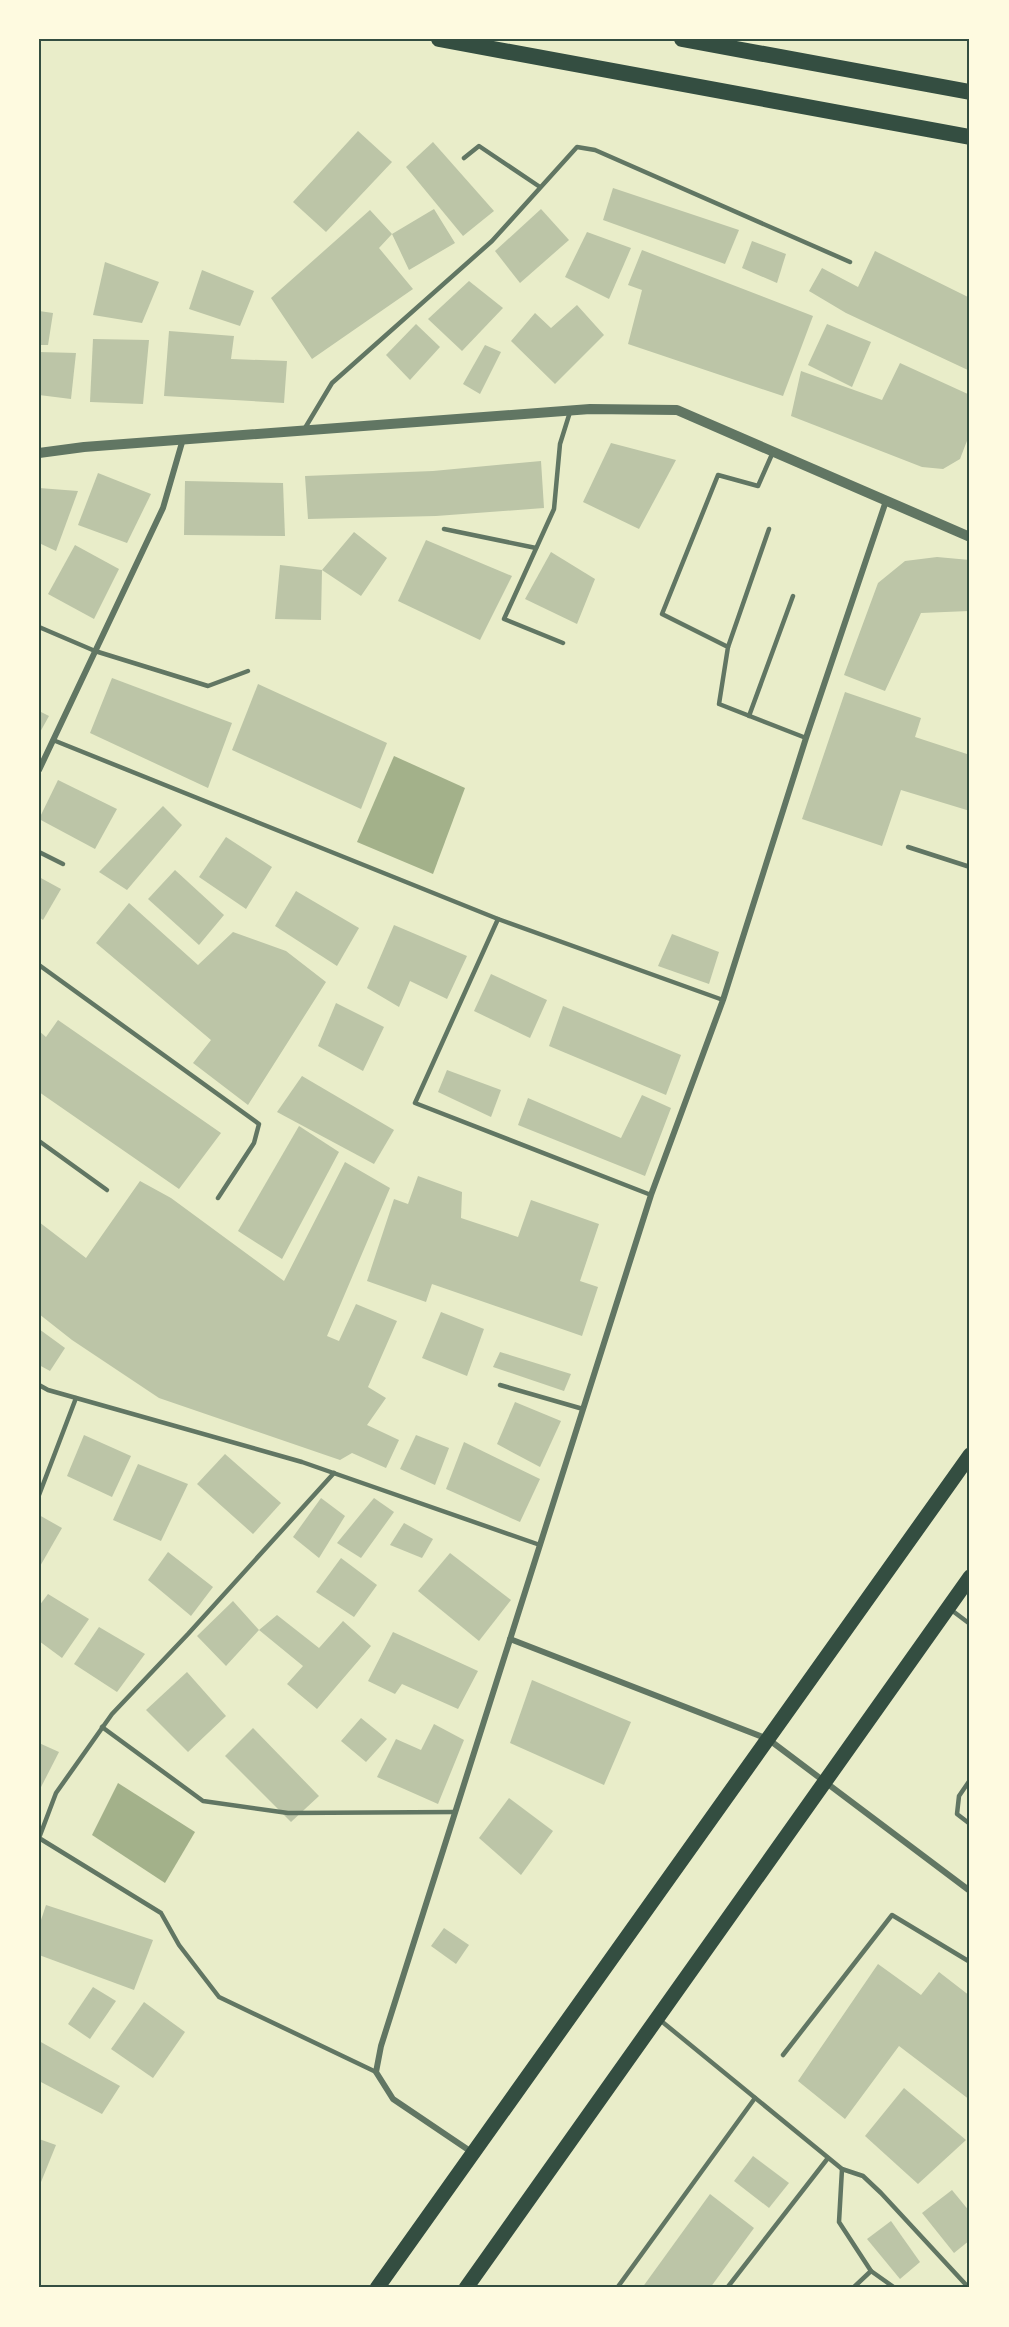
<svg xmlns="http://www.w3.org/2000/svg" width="1009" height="2327" font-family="'Public Sans',sans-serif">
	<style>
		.water { fill: #a3b18a }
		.building { fill: #bcc5a7 }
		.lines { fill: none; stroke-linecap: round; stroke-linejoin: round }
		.service { stroke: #617663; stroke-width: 4.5 }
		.minor { stroke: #617663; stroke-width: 6 }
		.tertiary { stroke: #617663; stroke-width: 10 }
		.primary { stroke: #344e41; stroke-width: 15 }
		.trunk { stroke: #344e41; stroke-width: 16 }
		.neatline { fill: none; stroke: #344e41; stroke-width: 2 }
	</style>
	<rect width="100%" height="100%" fill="#e9edc9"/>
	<g class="water">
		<polygon points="394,756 465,788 433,874 357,842"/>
		<polygon points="118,1783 195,1832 165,1883 92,1835"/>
	</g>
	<g class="building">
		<polygon points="358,131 392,162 326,232 293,202"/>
		<polygon points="433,142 494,211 463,236 406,167"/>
		<polygon points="613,188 739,230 725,264 603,220"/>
		<polygon points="434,209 455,243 409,270 392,234 379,248 413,289 312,359 271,298 370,210 392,234"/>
		<polygon points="541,209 569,240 520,283 495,251"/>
		<polygon points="587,232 631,248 609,299 565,277"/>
		<polygon points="752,241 786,254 777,283 742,268"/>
		<polygon points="642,250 813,316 783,396 628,344 642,290 628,285"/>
		<polygon points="875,251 970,298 970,371 846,313 809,291 822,268 858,287"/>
		<polygon points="105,262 159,282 142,323 93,315"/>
		<polygon points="202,270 254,291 240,326 189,309"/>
		<polygon points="469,281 503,308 462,351 428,319"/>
		<polygon points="577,305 604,335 555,384 511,341 535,313 551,328"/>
		<polygon points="39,311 53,313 48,345 39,345"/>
		<polygon points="416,324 440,347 410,380 386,355"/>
		<polygon points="827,324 871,342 852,387 808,365"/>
		<polygon points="169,331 234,336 231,359 287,361 284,403 164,396"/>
		<polygon points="93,339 149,340 143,404 90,402"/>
		<polygon points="485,345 501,352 480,394 463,384"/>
		<polygon points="39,352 76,353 71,399 39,395"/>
		<polygon points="900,363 970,395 970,433 960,459 943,469 922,467 791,416 801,371 882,400"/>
		<polygon points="611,443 676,460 639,529 583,502"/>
		<polygon points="541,461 544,508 436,516 308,519 305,476 433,471"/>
		<polygon points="98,473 151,494 127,543 78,525"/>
		<polygon points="185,481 283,483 285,536 184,535"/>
		<polygon points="39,488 78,491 56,551 39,543"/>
		<polygon points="354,532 387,558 361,596 322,570 321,620 275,619 280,565 322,570"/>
		<polygon points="426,540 512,576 480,640 398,601"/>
		<polygon points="75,545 119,569 94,619 48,594"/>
		<polygon points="551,552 595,579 577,624 525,599"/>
		<polygon points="937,557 970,560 969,611 921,613 885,691 844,675 878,583 905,561"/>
		<polygon points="112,678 232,723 208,788 90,733"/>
		<polygon points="258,684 387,743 361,809 232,750"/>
		<polygon points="845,692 921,718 915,737 970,755 970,811 901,790 882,846 802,819"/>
		<polygon points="39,711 49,716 39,734"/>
		<polygon points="58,780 117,809 95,849 39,819"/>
		<polygon points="163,806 182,825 127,890 99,872"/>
		<polygon points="226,837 272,867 246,909 199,877"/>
		<polygon points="175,870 224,915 199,945 148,899"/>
		<polygon points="39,877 61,889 43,920 39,917"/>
		<polygon points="296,891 359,928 337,966 275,926"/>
		<polygon points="129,903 198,965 233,932 286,951 326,982 248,1105 193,1063 211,1040 96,943"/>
		<polygon points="394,925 467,956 447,999 410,981 399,1007 367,988"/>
		<polygon points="672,934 719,952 709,984 658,966"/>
		<polygon points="491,974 547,1000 530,1038 474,1011"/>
		<polygon points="336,1003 384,1027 363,1071 318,1046"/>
		<polygon points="563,1006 681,1055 666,1095 549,1046"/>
		<polygon points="58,1020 221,1133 179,1189 39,1092 39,1031 46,1037"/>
		<polygon points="447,1070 501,1090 491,1117 438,1092"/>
		<polygon points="302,1076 394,1130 374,1164 277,1112"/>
		<polygon points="642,1095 671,1108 645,1176 518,1125 528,1098 621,1138"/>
		<polygon points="299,1126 339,1152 282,1259 238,1231"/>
		<polygon points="345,1162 390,1188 327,1336 339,1341 356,1304 397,1321 368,1387 386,1398 367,1425 399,1440 386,1468 352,1453 340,1460 159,1398 72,1340 39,1314 39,1222 86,1258 140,1181 171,1198 284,1281"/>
		<polygon points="418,1176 462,1192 461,1218 518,1237 531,1200 599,1224 580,1281 598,1287 582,1336 432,1284 426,1302 367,1281 394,1199 408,1204"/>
		<polygon points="441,1312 484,1329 467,1376 422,1358"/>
		<polygon points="39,1329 65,1348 50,1371 39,1365"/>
		<polygon points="500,1352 571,1374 564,1391 493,1367"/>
		<polygon points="515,1402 561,1421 540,1467 497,1444"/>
		<polygon points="84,1435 131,1456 112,1497 67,1476"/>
		<polygon points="416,1435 449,1448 435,1485 400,1469"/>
		<polygon points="464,1442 540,1479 520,1522 446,1489"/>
		<polygon points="225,1454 281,1503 253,1534 197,1484"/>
		<polygon points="138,1464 188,1484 161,1541 113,1520"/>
		<polygon points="321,1498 345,1516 319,1558 293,1537"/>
		<polygon points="374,1498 394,1512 361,1558 337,1543"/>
		<polygon points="39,1515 62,1528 39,1568"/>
		<polygon points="404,1523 433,1539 422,1558 390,1545"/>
		<polygon points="168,1552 213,1587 191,1616 148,1580"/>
		<polygon points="450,1553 511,1600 479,1641 418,1591"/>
		<polygon points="341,1558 377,1585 354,1617 316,1592"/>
		<polygon points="48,1594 89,1619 62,1658 39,1641 39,1606"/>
		<polygon points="233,1601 259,1630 277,1615 319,1648 343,1621 371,1646 317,1709 287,1684 303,1666 259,1630 226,1666 197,1636"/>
		<polygon points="99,1627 145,1654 117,1692 74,1664"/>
		<polygon points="393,1632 478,1671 458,1709 402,1684 395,1694 368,1681"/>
		<polygon points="187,1672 226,1716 188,1752 146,1710"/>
		<polygon points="532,1680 631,1722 604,1785 510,1743"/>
		<polygon points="361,1718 387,1739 366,1762 341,1741"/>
		<polygon points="434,1724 464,1740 438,1804 377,1777 396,1739 421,1750"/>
		<polygon points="253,1728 319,1796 291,1822 225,1756"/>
		<polygon points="39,1743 59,1752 39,1791"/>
		<polygon points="509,1798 553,1831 521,1875 479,1838"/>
		<polygon points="46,1905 153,1940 134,1990 39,1955 39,1926"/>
		<polygon points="444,1928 469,1945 456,1964 431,1946"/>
		<polygon points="878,1964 921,1995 939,1972 970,1996 970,2100 899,2046 845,2119 798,2081"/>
		<polygon points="93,1987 116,2001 90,2039 68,2024"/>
		<polygon points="144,2002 185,2032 153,2078 111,2049"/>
		<polygon points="39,2041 120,2086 102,2114 39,2081"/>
		<polygon points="904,2088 966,2140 918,2184 865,2136"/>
		<polygon points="39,2139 56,2145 39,2187"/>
		<polygon points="753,2156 789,2183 769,2208 734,2181"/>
		<polygon points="952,2190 970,2212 970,2240 954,2253 922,2213"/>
		<polygon points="710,2194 754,2228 710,2288 642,2288"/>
		<polygon points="891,2221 920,2262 900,2279 867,2239"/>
	</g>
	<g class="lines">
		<g class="service">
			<polyline points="464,158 479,146 540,187"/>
			<polyline points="305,428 332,383 492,241 577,147 595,150 850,262"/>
			<polyline points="773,452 758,486 718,475 662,614 728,647 719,704 806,738"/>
			<polyline points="444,529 536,548"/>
			<polyline points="39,627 95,651 208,686 248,671"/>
			<polyline points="563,643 504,619 554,509 560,444 570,412"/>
			<polyline points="728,647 769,529"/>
			<polyline points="749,716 793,596"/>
			<polyline points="53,740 498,919 723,1000"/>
			<polyline points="908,847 970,867"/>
			<polyline points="39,852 63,864"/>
			<polyline points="498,919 415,1103 651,1195"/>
			<polyline points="39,965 259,1124 254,1143 218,1198"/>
			<polyline points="39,1141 107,1190"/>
			<polyline points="39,1385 48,1390 302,1462 540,1545"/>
			<polyline points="500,1385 583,1409"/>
			<polyline points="334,1473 188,1634 112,1714 56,1793 39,1838 161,1913 179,1945 219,1997 376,2072"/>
			<polyline points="39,1495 76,1398"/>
			<polyline points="950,1609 970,1624"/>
			<polyline points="102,1727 203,1801 288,1813 455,1812"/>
			<polyline points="970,1780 959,1796 957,1814 970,1824"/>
			<polyline points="660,2020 842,2169 863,2176 881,2193 969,2288"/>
			<polyline points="783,2055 892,1915 970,1962"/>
			<polyline points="842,2169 839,2222 871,2271 895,2288"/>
			<polyline points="617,2288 755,2098"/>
			<polyline points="727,2288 828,2158"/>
			<polyline points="853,2288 871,2271"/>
		</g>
		<g class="minor">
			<polyline points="39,770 163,508 183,439"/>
			<polyline points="510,1639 768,1739 970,1891"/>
			<polyline points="473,2153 393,2099 376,2072 381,2046 651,1195 723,1000 806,738 886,501"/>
		</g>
		<polyline class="tertiary" points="39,453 84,447 590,409 677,410 970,537"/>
		<g class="primary">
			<polyline points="377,2288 970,1455"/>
			<polyline points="466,2288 970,1577"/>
		</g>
		<g class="trunk">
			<polyline points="439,39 970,137"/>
			<polyline points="682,39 970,92"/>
		</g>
	</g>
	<rect width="1009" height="2327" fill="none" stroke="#fefae0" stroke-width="81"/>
	<rect x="40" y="40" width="928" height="2246" class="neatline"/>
</svg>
